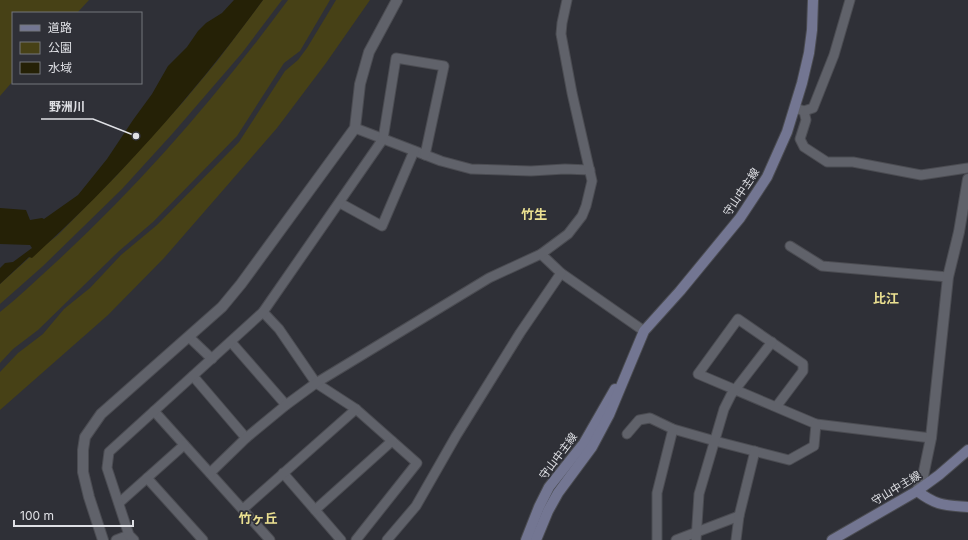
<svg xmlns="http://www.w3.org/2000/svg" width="968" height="540" font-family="Inter,'Noto Sans JP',sans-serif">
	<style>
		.green { fill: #474116 }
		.water { fill: #252106 }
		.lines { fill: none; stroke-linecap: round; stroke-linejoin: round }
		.minor-casing { stroke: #4b4c52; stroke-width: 11 }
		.tertiary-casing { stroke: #4b4c52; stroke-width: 12 }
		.secondary-casing { stroke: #4b4c52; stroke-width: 12 }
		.minor { stroke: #60626a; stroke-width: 9 }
		.tertiary { stroke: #60626a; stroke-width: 10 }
		.secondary { stroke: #737692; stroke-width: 10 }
		.labels { text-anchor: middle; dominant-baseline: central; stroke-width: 3.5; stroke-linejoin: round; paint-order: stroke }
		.street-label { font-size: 11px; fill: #dfe0e5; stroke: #2f3037 }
		.quarter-label { font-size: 13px; font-weight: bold; fill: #ebe091; stroke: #2f3037 }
		.leader { fill: none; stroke: #dfe0e5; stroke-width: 1.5 }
		.callout-dot { fill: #dfe0e5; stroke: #2f3037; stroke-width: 1.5 }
		.callout-label { font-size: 12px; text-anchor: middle; font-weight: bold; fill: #dfe0e5; stroke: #2f3037; stroke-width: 3.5; stroke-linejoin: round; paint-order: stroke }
	</style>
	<rect width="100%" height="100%" fill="#2f3037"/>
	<g class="green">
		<polygon points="0,0 89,0 77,13 13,13 13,81 0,96"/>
		<polygon points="263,0 282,0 242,53 173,133 122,189 43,266 0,304 0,284 30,257 58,235 117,175 184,101 218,60"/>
		<path d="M288,0H330L300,51L284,63L237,136L153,222L119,251L38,330L13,349L0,363V312C19,297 36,280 54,264C141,184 218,95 288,0Z"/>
		<polygon points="336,0 370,0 326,63 277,128 164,258 108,315 0,410 0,372 18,353 43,334 64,309 90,288 121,255 157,225 239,142 285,71 298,60 307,48"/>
	</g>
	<path class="water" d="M234,0H263C195,93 118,180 32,258L29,257L0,284V268L5,263L13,262L32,248L30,245L0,244V208L26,210L30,220L42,218L44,219L78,195L107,159L133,120L152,94L168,66L187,47L198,31L206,23L222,13Z"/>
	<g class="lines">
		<g class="minor-casing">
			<g id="minor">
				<polyline points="795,108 804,111 806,120 800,139 804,147 827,162 853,162 921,175 968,168"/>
				<polyline points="804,111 813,108 834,55 850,0"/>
				<polyline points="355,128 441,161 471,169 531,171 565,169 590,170"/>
				<polyline points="340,203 382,226 414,151"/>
				<polyline points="790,246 822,266 948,277"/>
				<polyline points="541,254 561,273 644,331"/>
				<polyline points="263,312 279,329 316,383 356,409 417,463 356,540"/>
				<polyline points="189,337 212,359"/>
				<polyline points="231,342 286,405"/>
				<polyline points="193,376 246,438"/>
				<polyline points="776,407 803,371 803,364 738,319 698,374 816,424 931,438"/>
				<polyline points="154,411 270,540"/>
				<polyline points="627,434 639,420 650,418 673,429 715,441 789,460 814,446 816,424"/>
				<polyline points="210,473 246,438 286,405 316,383 489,278 541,254 568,234 582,216 586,206 592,181 572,93 561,34 562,23 567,0"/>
				<polyline points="283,473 341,540"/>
				<polyline points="147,478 203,540"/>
				<polyline points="119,503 184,445"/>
				<polyline points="243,509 356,409"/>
				<polyline points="315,510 392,441"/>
				<polyline points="116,540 129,535"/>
				<polyline points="134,540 129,535 107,468 109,452 263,312 383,139 396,58 444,66 425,155"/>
				<polyline points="387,540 416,506 456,436 520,333 561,273"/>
				<polyline points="657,540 657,493 673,429"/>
				<polyline points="676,540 739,516"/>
				<polyline points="696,540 699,494 724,409 731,395 772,342"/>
				<polyline points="736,540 739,516 755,451"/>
			</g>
		</g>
		<g class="tertiary-casing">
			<g id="tertiary">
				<polyline points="917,491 922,481 931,438 948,277 959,232 968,179"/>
				<polyline points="103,540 89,497 83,472 83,450 85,437 101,414 222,307 241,284 355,128 360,84 369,52 397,0"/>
			</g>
		</g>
		<g class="secondary-casing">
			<g id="secondary">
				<path d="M917,491C937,506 944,505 968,507"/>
				<polyline points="526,540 539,507 549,487 584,443 615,389"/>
				<polyline points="536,540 548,511 558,493 592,447 609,415 644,331 680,291 740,218 767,177 787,132 802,83 809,53 812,30 813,0"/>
				<polyline points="832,540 917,491 939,475 968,450"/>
			</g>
		</g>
		<use href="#minor" class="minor"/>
		<use href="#tertiary" class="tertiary"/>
		<use href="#secondary" class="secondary"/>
	</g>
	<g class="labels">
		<g class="street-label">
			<text transform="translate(741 192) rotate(-56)">守山中主線</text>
			<text transform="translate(558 456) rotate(-53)">守山中主線</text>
			<text transform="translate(896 488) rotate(-31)">守山中主線</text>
		</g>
		<g class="quarter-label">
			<text x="534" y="214">竹生</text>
			<text x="886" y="298">比江</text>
			<text x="258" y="518">竹ヶ丘</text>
		</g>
	</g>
	<path class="leader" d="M136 136L93 119H41"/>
	<circle class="callout-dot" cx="136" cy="136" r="4"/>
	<g class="callout-label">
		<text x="67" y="111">野洲川</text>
	</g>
	<rect x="12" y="12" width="130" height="72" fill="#2f3037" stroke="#75767d"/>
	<rect x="20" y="25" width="20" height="6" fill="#737692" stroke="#75767d"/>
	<text x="48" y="32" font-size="12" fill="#dfe0e5">道路</text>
	<rect x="20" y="42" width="20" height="12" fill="#474116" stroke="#75767d"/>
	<text x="48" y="52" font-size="12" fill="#dfe0e5">公園</text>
	<rect x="20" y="62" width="20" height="12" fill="#252106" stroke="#75767d"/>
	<text x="48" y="72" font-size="12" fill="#dfe0e5">水域</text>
	<path d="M14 520v6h119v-6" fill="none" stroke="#dfe0e5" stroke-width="2"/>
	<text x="20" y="520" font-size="12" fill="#dfe0e5" stroke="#2f3037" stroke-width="3" paint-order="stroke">100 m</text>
</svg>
